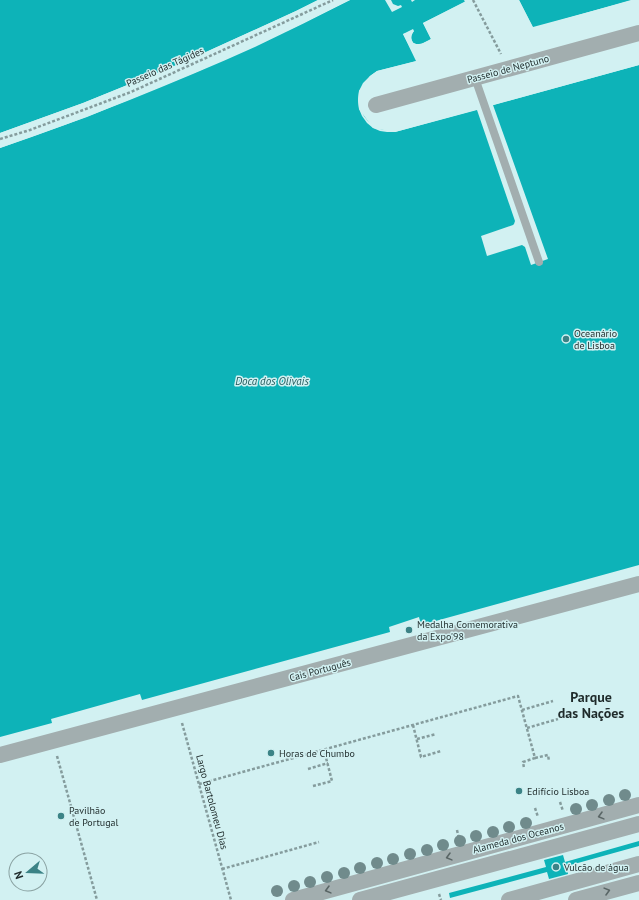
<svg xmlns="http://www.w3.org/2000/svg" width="639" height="900" font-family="'PT Sans',sans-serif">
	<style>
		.water { fill: #0db3b8 }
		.pier { fill: #d2f1f2 }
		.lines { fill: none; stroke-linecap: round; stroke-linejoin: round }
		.path { stroke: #859c9d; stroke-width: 2.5; stroke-dasharray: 3 2; stroke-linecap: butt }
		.lane { stroke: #a2aeaf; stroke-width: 8 }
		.street { stroke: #a2aeaf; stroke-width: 16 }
		.tree { fill: #708b8c }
		.oneway { stroke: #5a6666 }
		.poi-dot { fill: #3b8386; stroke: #d2f1f2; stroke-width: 1.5 }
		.labels { text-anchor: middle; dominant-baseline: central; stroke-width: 3; stroke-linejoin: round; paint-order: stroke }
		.street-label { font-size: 10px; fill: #1f2b2b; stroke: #d2f1f2 }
		.poi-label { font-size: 10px; fill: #1f2b2b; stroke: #d2f1f2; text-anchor: start }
		.water-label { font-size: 11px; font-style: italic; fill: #245d5f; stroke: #d2f1f2 }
		.district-label { font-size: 14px; font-weight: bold; fill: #1f2b2b; stroke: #d2f1f2 }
	</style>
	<rect width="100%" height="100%" fill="#d2f1f2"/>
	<g class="water">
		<polygon points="0,0 318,0 296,11 184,62 83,103 0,133"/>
		<path d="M350,0H385L392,12L402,7L401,5L398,6L393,4L391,0H411L412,2L415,0H468L423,23L431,39C428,41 423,44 419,44C410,45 410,36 414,31L403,34L417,61L377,71L370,76L359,91L358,100L359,109L373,128L395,132L639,65V565L421,625L419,617L389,627L390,632L142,700L140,694L51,719L52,723L0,737V148C87,118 173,84 257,46C288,31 319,16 350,0Z"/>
		<polygon points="519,0 631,0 533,28"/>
		<polygon points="639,841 639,846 567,866 568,874 549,879 547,872 450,898 449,893 546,867 544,860 563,855 565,862"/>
	</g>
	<g class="pier">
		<polygon points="318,0 320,0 319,2 297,13 185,64 84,105 0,135 0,133 83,103 184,62 296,11"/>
		<polygon points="346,0 350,0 295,27 201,70 87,117 0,148 0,145 86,115 200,68 256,44"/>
		<polygon points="464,0 470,0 469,2 426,24 433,38 432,40 422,46 415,46 412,44 410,41 409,38 410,33 406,35 419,60 418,62 378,73 371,78 365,84 361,92 360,100 361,109 364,116 368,121 374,126 380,129 387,130 395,130 639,63 639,65 493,105 548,259 531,265 525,247 522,245 487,256 481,236 513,225 514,224 515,221 477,110 395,132 387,132 380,131 373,128 367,123 362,116 359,109 358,100 359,91 363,83 370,76 377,71 416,61 403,34 413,29 414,31 411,35 411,38 413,43 416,44 421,44 431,39 423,23 465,2"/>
		<polygon points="517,0 519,0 533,27 633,0 631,2 533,30 532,28"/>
	</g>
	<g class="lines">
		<g class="path">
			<polyline points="473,0 501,54"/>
			<polyline points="0,139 30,130 131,92 333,0"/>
			<polyline points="522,710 553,701"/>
			<polyline points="182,723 231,900"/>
			<polyline points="413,725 421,757 441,751"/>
			<polyline points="527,728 558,719"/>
			<polyline points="417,739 436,734"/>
			<polyline points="57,756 97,900"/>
			<polyline points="535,758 548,755 549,761"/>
			<polyline points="308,769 328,763"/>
			<polyline points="199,784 518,696 535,758 523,762 524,768"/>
			<polyline points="313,786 332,781 324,750"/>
			<polyline points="560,802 563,811"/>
			<polyline points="535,808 538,817"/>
			<polyline points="457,830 459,839"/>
			<polyline points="222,869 319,842"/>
			<polyline points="439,894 441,900"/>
		</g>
		<polyline class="lane" points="475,78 539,262"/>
		<g class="street">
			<polyline points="376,105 639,33"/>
			<polyline points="0,755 639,584"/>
			<polyline points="293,900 639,805"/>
			<polyline points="360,900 639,824"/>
			<polyline points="509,900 639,864"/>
			<polyline points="576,900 639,883"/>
		</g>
	</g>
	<g class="tree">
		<circle cx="625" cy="795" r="6"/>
		<circle cx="609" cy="800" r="6"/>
		<circle cx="592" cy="805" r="6"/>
		<circle cx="576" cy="809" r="6"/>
		<circle cx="526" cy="823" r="6"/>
		<circle cx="509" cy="827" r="6"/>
		<circle cx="493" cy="832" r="6"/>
		<circle cx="476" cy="836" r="6"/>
		<circle cx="460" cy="841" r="6"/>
		<circle cx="443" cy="845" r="6"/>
		<circle cx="427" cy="850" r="6"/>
		<circle cx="410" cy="854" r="6"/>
		<circle cx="393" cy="859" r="6"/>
		<circle cx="377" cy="863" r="6"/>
		<circle cx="360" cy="868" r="6"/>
		<circle cx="344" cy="873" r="6"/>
		<circle cx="327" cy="877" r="6"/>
		<circle cx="310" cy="882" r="6"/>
		<circle cx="294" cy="886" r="6"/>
		<circle cx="277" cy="891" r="6"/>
	</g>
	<defs><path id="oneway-chevron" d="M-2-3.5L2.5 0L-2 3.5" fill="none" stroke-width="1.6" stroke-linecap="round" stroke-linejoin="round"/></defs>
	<g class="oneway">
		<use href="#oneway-chevron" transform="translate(601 816) rotate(165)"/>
		<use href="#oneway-chevron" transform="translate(449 857) rotate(165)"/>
		<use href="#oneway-chevron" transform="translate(328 890) rotate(165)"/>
		<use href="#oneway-chevron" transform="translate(607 891) rotate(-15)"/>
	</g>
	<g class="poi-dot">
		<circle cx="566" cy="339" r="4"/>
		<circle cx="409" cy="630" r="4"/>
		<circle cx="271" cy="753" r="4"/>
		<circle cx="519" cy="791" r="4"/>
		<circle cx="61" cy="816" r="4"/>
		<circle cx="556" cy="867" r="4"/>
	</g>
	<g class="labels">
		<g class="street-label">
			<text transform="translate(165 67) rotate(-24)">Passeio das Tágides</text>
			<text transform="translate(508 69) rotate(-15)">Passeio de Neptuno</text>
			<text transform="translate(320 670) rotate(-15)">Cais Português</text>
			<text transform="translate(212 802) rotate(75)">Largo Bartolomeu Dias</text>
			<text transform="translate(518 838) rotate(-15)">Alameda dos Oceanos</text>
		</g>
		<g class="poi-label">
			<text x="574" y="333">Oceanário<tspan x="574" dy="12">de Lisboa</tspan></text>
			<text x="417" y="624">Medalha Comemorativa<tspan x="417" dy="12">da Expo'98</tspan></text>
			<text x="279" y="753">Horas de Chumbo</text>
			<text x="527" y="791">Edifício Lisboa</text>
			<text x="69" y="810">Pavilhão<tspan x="69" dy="12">de Portugal</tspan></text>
			<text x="564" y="867">Vulcão de água</text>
		</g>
		<g class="water-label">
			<text x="272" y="381">Doca dos Olivais</text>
		</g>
		<g class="district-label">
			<text x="591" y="697">Parque<tspan x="591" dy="16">das Nações</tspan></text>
		</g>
	</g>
	<g transform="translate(28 872) rotate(251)"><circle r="19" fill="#d2f1f2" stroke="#8aa2a2"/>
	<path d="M0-3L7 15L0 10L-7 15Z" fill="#3b8386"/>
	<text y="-6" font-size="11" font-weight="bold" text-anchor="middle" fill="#1f2b2b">N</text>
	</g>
</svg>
